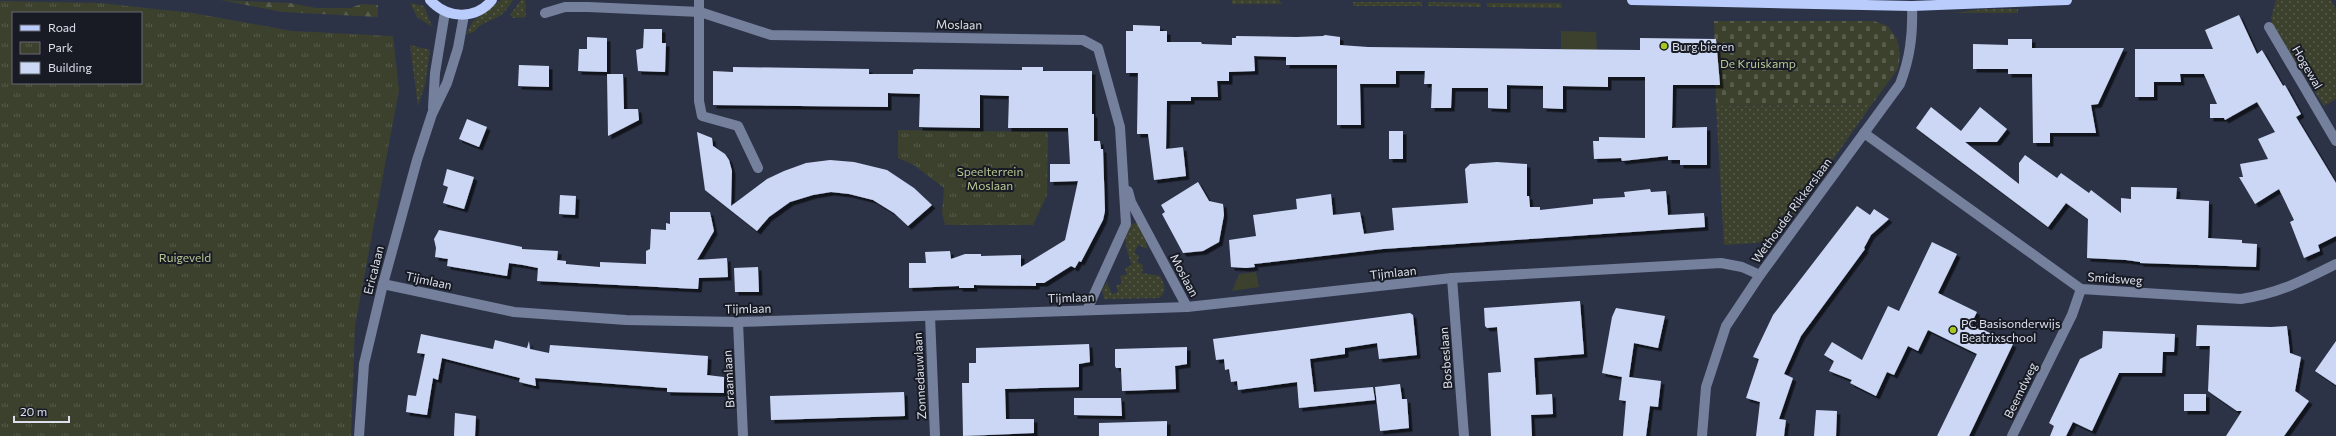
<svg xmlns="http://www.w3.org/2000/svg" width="2336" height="436" font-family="Commissioner,sans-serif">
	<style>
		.grass { fill: url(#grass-dots) }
		.forest { fill: url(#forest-firs) }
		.cemetery { fill: url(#cemetery-stones) }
		.park { fill: url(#park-tufts); fill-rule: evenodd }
		.garden { fill: #3c412e }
		.building { fill: #cbd7f5; filter: url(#shadow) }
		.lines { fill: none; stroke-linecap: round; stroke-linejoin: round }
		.minor { stroke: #75809d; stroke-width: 10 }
		.major { stroke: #b9ccfc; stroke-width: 10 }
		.poi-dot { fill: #a7c71e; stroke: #181b24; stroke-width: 1.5 }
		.labels { text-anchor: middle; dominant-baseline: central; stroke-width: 4; stroke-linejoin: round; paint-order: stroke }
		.street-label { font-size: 12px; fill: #dbe0ec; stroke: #181b24 }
		.poi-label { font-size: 12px; fill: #dbe0ec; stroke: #181b24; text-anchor: start }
		.park-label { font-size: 12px; fill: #b9c892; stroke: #181b24 }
	</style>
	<defs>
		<pattern id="grass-dots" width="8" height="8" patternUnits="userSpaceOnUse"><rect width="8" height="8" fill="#3c412e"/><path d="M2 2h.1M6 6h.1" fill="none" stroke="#585c4c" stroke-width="1.8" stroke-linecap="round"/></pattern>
		<pattern id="forest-firs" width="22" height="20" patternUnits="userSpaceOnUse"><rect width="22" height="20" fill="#3c412e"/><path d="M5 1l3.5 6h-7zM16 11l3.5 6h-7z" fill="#585c4c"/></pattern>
		<pattern id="cemetery-stones" width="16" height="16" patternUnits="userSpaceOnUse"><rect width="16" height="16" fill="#3c412e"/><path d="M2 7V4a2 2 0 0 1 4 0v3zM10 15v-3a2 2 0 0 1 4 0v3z" fill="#585c4c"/></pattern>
		<pattern id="park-tufts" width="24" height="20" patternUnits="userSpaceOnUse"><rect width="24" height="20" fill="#3c412e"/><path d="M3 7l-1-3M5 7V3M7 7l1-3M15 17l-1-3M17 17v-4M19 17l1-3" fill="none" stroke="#585c4c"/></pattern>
		<filter id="shadow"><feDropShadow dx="3.5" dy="3.5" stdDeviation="0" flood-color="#0009"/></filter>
	</defs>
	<rect width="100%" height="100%" fill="#2c3347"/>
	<g class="grass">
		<path d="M501,0H513C509,6 505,13 498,17C487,23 483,21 474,32L466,34L473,21Z"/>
		<polygon points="521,0 525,0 526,17 513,18 510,15"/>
		<polygon points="1232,0 1279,0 1282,4 1232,4"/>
		<polygon points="2276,0 2331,0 2336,10 2336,99 2324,106 2273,27 2271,18"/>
		<rect x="1353" y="2" width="69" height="4"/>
		<polygon points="1428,2 1480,3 1481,7 1428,6"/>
		<polygon points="410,3 424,6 432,27 417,17"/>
		<polygon points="1487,3 1561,3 1562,8 1487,7"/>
		<polygon points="1984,9 2018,9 2018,13 1953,13"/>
		<polygon points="410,45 430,50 425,85 418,106"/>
		<polygon points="1872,104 1779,236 1756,243 1724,245 1716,106"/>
		<path d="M1137,223L1141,228L1148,249L1138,245L1134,253L1139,256L1137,262L1143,265L1142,273L1160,276C1165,285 1167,292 1159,298L1104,299L1102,289L1107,282L1112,294L1118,292L1116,286L1122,283L1120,276L1127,274L1125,268L1132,265C1127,252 1121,236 1132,224Z"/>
	</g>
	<polygon class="forest" points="220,0 290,3 316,8 350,8 361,4 378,5 378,17 282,12"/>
	<polygon class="cemetery" points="1714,21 1874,21 1888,26 1897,39 1900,54 1898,69 1872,104 1716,106"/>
	<g class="park">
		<path d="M0,1L100,3L193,13L292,31L393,36L399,90L355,326L351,436H0ZM13,13H141V83H13Z"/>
		<polygon points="898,130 1048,132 1047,195 1033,225 945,225 942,212 944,188 914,165 898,158"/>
	</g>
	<g class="garden">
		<polygon points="1561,31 1596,32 1597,51 1561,49"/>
		<polygon points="1256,272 1259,287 1232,291 1239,274"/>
	</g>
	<g class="building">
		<polygon points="2239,15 2257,54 2262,50 2283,86 2285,85 2301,114 2296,117 2336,183 2336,236 2318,245 2320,251 2304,258 2290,222 2294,220 2279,189 2255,204 2239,177 2243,177 2240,164 2268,159 2258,139 2275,132 2257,102 2225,120 2224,118 2210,118 2210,104 2217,104 2204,74 2180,74 2181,82 2154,82 2154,97 2135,97 2135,49 2213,49 2205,30"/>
		<polygon points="1133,25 1160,26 1160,31 1167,31 1167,42 1201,42 1202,44 1232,45 1232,38 1236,38 1236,36 1297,37 1323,36 1325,35 1340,37 1340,45 1368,47 1640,50 1640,38 1716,39 1720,85 1673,85 1672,128 1707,127 1707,165 1680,165 1680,160 1668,160 1668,156 1622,161 1621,158 1594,159 1593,141 1599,141 1599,137 1645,138 1645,77 1608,77 1608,87 1563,86 1563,109 1543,108 1543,86 1507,85 1507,109 1488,108 1488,88 1452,88 1451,108 1431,108 1432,84 1424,84 1425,71 1396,71 1396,84 1360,84 1361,125 1337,125 1337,65 1286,65 1286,57 1254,56 1255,71 1229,72 1229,81 1217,81 1218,97 1191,97 1191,101 1167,101 1166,149 1183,147 1186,176 1154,180 1148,134 1137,134 1138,73 1126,73 1126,31 1133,31"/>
		<polygon points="644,29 662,29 662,43 666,43 665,72 638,71 636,50 643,48"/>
		<polygon points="587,37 607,38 607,72 578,71 579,49 587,49"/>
		<polygon points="2008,39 2032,39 2032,48 2124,48 2098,104 2091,105 2096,133 2050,133 2050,143 2033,143 2032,74 2008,74 2008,69 1973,69 1973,44 2008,45"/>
		<polygon points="519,65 549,66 549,87 518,86"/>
		<polygon points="733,67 869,69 869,74 913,74 913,70 916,69 1022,70 1022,67 1043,67 1043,71 1092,71 1092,114 1094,114 1094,141 1100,141 1101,149 1103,149 1105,211 1103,220 1081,262 1079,261 1075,268 1071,266 1044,283 1036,283 1036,286 974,285 974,288 959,288 959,286 909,288 909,263 926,263 925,252 950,251 951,259 965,254 981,254 981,256 1021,255 1021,267 1065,240 1078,181 1050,182 1050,164 1070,164 1068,128 1008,128 1009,96 980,95 980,128 919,127 920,94 888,93 888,107 713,105 713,71 733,72"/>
		<polygon points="607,74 623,74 624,109 638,109 639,120 608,136"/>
		<polygon points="1931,107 1961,131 1980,107 2007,129 1997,142 1965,142 2019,184 2019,163 2025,155 2057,178 2061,173 2089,193 2091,190 2121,213 2121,198 2131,199 2131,187 2177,188 2176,199 2209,201 2208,238 2242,240 2242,243 2257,244 2256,267 2140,263 2140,262 2126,260 2087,258 2088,219 2066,203 2048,227 1916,128"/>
		<polygon points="467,119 487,127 479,147 459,139"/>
		<rect x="1389" y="131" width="14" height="28"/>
		<polygon points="697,132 712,138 713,146 725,154 729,160 732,171 731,206 767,179 784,171 806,163 830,160 854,162 887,170 914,188 932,205 908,226 894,213 873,200 849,194 831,192 813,195 790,202 769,217 757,231 705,190"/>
		<polygon points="1497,162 1527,164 1527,196 1529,196 1530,207 1540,207 1540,210 1593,204 1593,199 1625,197 1624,192 1650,189 1651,192 1666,191 1668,215 1704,213 1705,227 1383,249 1254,264 1255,267 1246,268 1231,267 1229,240 1256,236 1253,215 1297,209 1296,199 1331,194 1333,215 1360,212 1364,234 1394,230 1392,208 1468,203 1465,169 1470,164"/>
		<polygon points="447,169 474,177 464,209 443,203 448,187 443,185"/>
		<polygon points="1198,182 1209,201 1223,204 1224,215 1219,242 1203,251 1183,253 1162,214 1165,212 1161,205"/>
		<polygon points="560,195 576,196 575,215 559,214"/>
		<polygon points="1857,206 1870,215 1874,209 1889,219 1871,235 1864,248 1865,249 1801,336 1784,374 1793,378 1779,419 1786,420 1784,436 1756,436 1760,402 1746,398 1759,359 1753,357 1773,315"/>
		<polygon points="670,212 710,212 714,231 697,260 727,258 728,277 699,278 698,289 537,281 538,268 523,265 509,263 507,276 447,266 448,259 435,257 436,248 434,239 439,230 522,247 522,249 558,251 557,260 566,261 566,264 600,267 600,262 646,264 646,251 650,249 651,229 666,230 666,223 670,224"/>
		<polygon points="1932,242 1957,254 1938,293 1977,312 1971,324 2013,344 1969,436 1937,436 1977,354 1928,330 1918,351 1908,346 1894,375 1887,372 1876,396 1850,383 1852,380 1829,371 1834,361 1824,355 1832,342 1862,360 1888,306 1899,311"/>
		<polygon points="758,267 759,292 735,292 734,268"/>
		<polygon points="1580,301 1584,354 1534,358 1536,395 1552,394 1553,414 1531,415 1532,436 1491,436 1488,373 1501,372 1497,327 1487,328 1485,326 1484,308"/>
		<polygon points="1616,308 1665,316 1658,348 1634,343 1629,377 1661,381 1658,407 1650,406 1646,436 1623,436 1626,401 1619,400 1622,377 1602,373 1612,317"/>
		<polygon points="1410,313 1413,315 1417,355 1379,359 1377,343 1345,348 1345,354 1310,359 1314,392 1373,387 1375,400 1299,408 1297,382 1238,390 1237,381 1231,382 1229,369 1225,370 1224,359 1216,360 1213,339"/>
		<polygon points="2197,325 2271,327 2287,326 2290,353 2301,357 2295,391 2309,401 2284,436 2226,436 2242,411 2237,411 2208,391 2210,346 2196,346"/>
		<polygon points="2103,331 2175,334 2174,352 2163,352 2162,373 2119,373 2092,431 2073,422 2066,436 2050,436 2054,426 2049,423 2080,359 2102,348"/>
		<polygon points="421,334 493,349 495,340 527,348 529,341 530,349 549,353 550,345 708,356 707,375 724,377 724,393 667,392 667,388 535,378 536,386 519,382 520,378 442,358 438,380 433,378 427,415 406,412 408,395 416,396 425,354 417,353"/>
		<polygon points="2336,341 2336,385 2315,371"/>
		<polygon points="1089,344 1090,362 1079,364 1079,387 1005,389 1006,419 1034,419 1034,433 963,436 962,383 969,383 969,363 976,363 976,348"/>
		<polygon points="1187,347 1187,364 1175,366 1176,389 1122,391 1121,368 1116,368 1115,366 1115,349"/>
		<polygon points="1400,384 1402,399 1407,399 1409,428 1380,431 1375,387"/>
		<polygon points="904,392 905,416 771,420 770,396"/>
		<rect x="2184" y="394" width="22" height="17"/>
		<polygon points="1074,398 1121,398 1122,416 1074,415"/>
		<polygon points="1816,410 1837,411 1836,436 1814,436"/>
		<polygon points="455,413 476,416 475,436 454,436"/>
		<polygon points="1167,421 1167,436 1099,436 1099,423"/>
	</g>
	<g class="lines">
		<g class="minor">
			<polyline points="699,0 699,101 702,116 738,126 758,168"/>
			<polyline points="545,13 565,7 588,7 700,12 771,35 1083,40 1098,48 1120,127 1126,224 1087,310"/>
			<polyline points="2269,27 2336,141"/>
			<polyline points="433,108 435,73 445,12"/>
			<path d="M1864,133L2081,289L2241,299C2280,293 2302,281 2336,264"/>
			<polyline points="1128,191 1131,202 1187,307"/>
			<polyline points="1452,278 1464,436"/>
			<polyline points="383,284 514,312 626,320 738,322 1187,307 1452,278 1721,263 1742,267 1760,275"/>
			<polyline points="930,316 935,436"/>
			<polyline points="738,322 743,436"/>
			<polyline points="359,436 364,364 383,284 417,160 432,114 447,83 458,48 464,15"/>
			<path d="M1702,436L1706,387L1726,326L1760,275L1900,84C1910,58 1913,35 1912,6"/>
			<polyline points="2012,436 2072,315 2081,289"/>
		</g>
		<g class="major">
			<path d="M430,0C447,19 476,20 492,0"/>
			<polyline points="1632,0 1912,6 2067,0"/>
		</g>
	</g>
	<g class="poi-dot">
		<circle cx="1664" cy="46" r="4"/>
		<circle cx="1953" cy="330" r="4"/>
	</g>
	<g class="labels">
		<g class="street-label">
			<text transform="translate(959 24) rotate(1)">Moslaan</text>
			<text transform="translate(2308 67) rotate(60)">Hogewal</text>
			<text transform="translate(1791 210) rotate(-54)">Wethouder Rikkerslaan</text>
			<text transform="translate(373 270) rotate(-76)">Ericalaan</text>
			<text transform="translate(1393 272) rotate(-6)">Tijmlaan</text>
			<text transform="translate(1185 275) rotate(62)">Moslaan</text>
			<text transform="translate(2115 278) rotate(4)">Smidsweg</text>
			<text transform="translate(429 280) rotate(12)">Tijmlaan</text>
			<text transform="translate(1071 297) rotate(-2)">Tijmlaan</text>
			<text transform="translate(748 308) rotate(-1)">Tijmlaan</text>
			<text transform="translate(1445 358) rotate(-94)">Bosbeslaan</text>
			<text transform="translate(919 376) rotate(-93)">Zonnedauwlaan</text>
			<text transform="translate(728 379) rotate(-93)">Braamlaan</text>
			<text transform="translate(2020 390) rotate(-64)">Beemdweg</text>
		</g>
		<g class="poi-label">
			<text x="1672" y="46">Burg bieren</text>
			<text x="1961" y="323">PC Basisonderwijs<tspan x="1961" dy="14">Beatrixschool</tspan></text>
		</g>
		<g class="park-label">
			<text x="1758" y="63">De Kruiskamp</text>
			<text x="990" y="171">Speelterrein<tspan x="990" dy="14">Moslaan</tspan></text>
			<text x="185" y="257">Ruigeveld</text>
		</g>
	</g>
	<rect x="12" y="12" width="130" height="72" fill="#181b24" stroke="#666a74"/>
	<rect x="20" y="25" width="20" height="6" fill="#b9ccfc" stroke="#666a74"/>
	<text x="48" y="32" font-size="12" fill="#dbe0ec">Road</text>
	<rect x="20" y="42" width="20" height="12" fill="url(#park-tufts)" stroke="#666a74"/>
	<text x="48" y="52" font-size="12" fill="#dbe0ec">Park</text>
	<rect x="20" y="62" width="20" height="12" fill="#cbd7f5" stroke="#666a74"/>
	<text x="48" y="72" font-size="12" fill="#dbe0ec">Building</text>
	<path d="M14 416v6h55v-6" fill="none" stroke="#dbe0ec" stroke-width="2"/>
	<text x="20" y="416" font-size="12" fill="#dbe0ec" stroke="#181b24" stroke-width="3" paint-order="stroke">20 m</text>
</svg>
